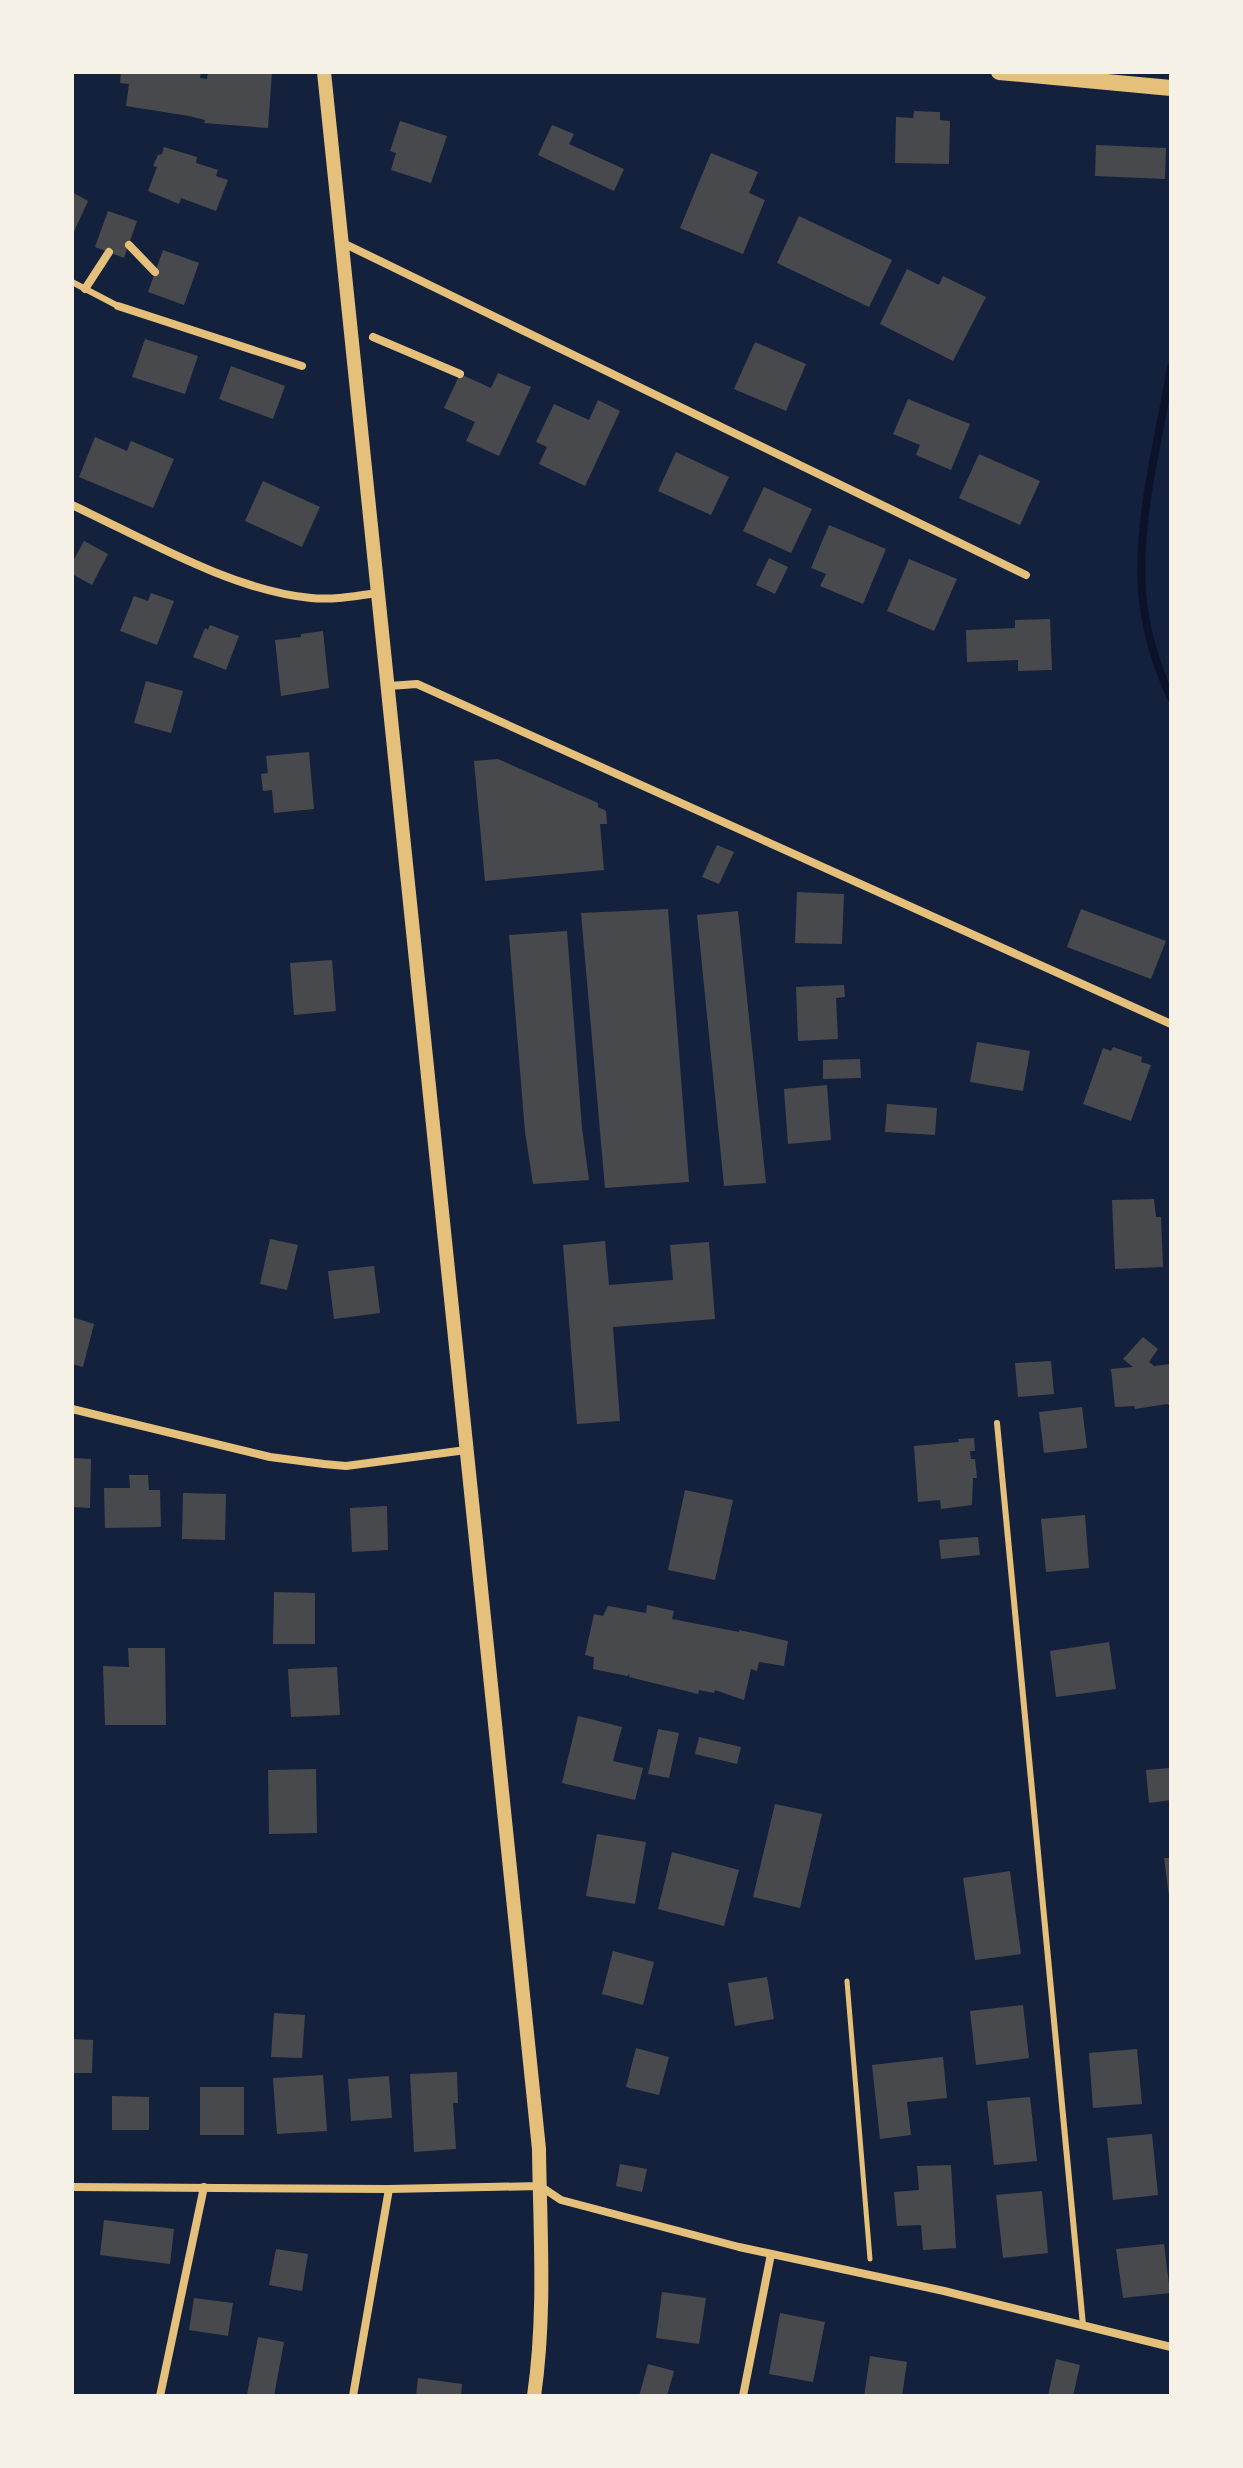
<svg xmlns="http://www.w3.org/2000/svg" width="1243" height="2468" font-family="'PT Sans',sans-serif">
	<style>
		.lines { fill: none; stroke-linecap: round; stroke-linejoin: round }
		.stream { stroke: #0b132b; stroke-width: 8 }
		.building { fill: #48494c }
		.path { stroke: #e5c07b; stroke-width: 5 }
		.service { stroke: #e5c07b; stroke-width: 6 }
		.minor { stroke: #e5c07b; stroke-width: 8 }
		.tertiary { stroke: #e5c07b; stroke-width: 14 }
		.secondary { stroke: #e5c07b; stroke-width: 16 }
	</style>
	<rect width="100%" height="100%" fill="#14213d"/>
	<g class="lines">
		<path class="stream" d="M1171,367C1159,440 1137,517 1142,592C1145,629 1156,665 1171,698"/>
	</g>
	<g class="building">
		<polygon points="121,72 201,72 200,78 207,79 208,72 272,72 268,128 204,123 205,120 189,116 126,106 129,84 120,83"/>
		<polygon points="914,111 940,112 940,120 950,121 949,164 895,163 896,117 913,118"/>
		<polygon points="400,121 447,136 431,183 391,170 396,153 390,151"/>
		<polygon points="552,125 574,134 569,144 624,169 614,191 538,155"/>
		<polygon points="1096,145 1166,148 1165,179 1095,176"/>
		<polygon points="164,147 197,157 196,163 218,170 216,176 228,180 216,211 181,198 179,204 148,191 157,167 153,166 158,155 162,154"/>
		<polygon points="711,153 758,172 749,193 765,200 743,254 680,228"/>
		<polygon points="72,192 88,201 72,236"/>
		<polygon points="108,211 137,221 124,258 95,247"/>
		<polygon points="799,216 892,260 869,307 777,263"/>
		<polygon points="163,250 199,263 184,305 148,292"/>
		<polygon points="907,269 939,285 943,276 986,297 953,361 880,324"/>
		<polygon points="145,339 198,356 185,394 132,377"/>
		<polygon points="755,342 806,364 786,411 734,389"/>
		<polygon points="231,366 285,386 273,419 219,399"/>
		<polygon points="498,373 531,387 499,456 466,441 475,422 444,408 460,374 491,388"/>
		<polygon points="908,399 970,424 951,470 916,455 920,445 893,434"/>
		<polygon points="598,400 620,411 585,486 539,464 547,447 536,442 554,404 589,420"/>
		<polygon points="95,437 127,451 131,441 174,459 153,508 79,477"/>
		<polygon points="676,452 729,477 711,515 658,491"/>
		<polygon points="979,454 1040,481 1020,525 959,498"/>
		<polygon points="263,481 320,507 302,547 245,521"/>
		<polygon points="764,487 812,509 791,553 743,531"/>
		<polygon points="829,525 886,549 863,604 820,586 826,574 811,568"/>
		<polygon points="84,541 108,554 92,585 72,574 72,563"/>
		<polygon points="769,558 788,567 775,594 756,585"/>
		<polygon points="909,559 957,579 934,631 887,611"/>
		<polygon points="151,593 174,601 157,645 120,631 134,596 148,601"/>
		<polygon points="1050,619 1052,670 1018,671 1018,660 967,662 966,630 1015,628 1015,620"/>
		<polygon points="210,625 239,636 226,670 193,657 205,628 208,630"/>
		<polygon points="323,631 329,688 281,696 275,640 301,637 301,634"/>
		<polygon points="146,681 183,691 171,733 134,723"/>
		<polygon points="309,752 314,809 274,813 272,790 263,791 261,774 268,773 266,756"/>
		<polygon points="498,759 598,803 598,807 606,811 607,824 600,824 604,870 485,881 474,761"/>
		<polygon points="717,845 734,852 719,884 702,877"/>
		<polygon points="797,892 844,894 842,944 795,943"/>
		<polygon points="668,909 689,1182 605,1188 581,913"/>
		<polygon points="1081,909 1166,941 1151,979 1067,947"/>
		<polygon points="738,911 766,1183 724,1186 697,915"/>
		<polygon points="567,931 582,1128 589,1180 533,1184 525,1132 509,935"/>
		<polygon points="332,960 336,1011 294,1015 290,963"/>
		<polygon points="844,985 845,997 836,998 838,1039 798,1041 796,987"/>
		<polygon points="977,1042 1030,1051 1023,1091 970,1082"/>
		<polygon points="1113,1047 1142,1057 1141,1062 1151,1065 1131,1121 1083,1104 1103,1048 1111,1051"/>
		<polygon points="860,1059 861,1078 823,1079 823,1060"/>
		<polygon points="827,1085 831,1140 788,1144 784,1089"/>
		<polygon points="887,1104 937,1108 935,1135 885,1132"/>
		<polygon points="1154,1199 1156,1217 1161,1217 1163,1267 1115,1269 1112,1200"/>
		<polygon points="270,1239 298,1245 287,1290 260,1284"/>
		<polygon points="605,1241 609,1285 673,1280 670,1245 709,1242 715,1319 613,1327 620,1421 577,1424 563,1245"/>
		<polygon points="374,1266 380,1313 334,1319 328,1271"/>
		<polygon points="72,1317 94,1324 83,1367 72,1364"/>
		<polygon points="1143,1337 1158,1349 1149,1362 1154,1366 1171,1364 1171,1406 1167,1404 1135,1409 1134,1406 1115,1407 1111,1369 1133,1367 1123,1359"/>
		<polygon points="1051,1361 1054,1394 1018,1397 1015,1363"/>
		<polygon points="1082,1407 1087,1448 1044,1453 1039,1412"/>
		<polygon points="974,1438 975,1451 970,1451 971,1459 975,1459 977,1478 973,1478 972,1505 941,1509 940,1500 918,1502 914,1446 959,1442 958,1439"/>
		<polygon points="73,1458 91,1459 90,1508 72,1507"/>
		<polygon points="129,1475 148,1475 149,1490 160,1490 161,1527 105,1528 104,1488 130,1488"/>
		<polygon points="685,1490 733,1500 715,1580 668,1570"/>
		<polygon points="183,1493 226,1494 225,1540 182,1539"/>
		<polygon points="387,1506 388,1550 352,1552 350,1508"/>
		<polygon points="1085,1515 1089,1568 1046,1572 1041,1519"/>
		<polygon points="978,1537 980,1555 941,1559 939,1540"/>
		<polygon points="274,1592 315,1593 315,1644 273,1644"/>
		<polygon points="647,1605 674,1611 672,1619 739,1632 739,1630 788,1641 784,1666 759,1662 757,1671 751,1669 744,1700 715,1690 714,1693 699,1690 698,1694 629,1677 630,1674 627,1676 593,1669 594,1657 585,1655 594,1614 603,1616 608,1606 646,1613"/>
		<polygon points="1109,1642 1116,1689 1056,1697 1050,1651"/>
		<polygon points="128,1648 165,1648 166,1725 105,1725 103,1666 129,1667"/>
		<polygon points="337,1667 340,1715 291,1717 288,1669"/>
		<polygon points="578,1716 622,1727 613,1761 643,1768 635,1800 562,1783"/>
		<polygon points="658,1729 679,1733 669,1778 648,1774"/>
		<polygon points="699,1737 741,1747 737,1764 695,1754"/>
		<polygon points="1169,1768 1171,1800 1149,1803 1146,1770"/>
		<polygon points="316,1769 317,1833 269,1834 268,1770"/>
		<polygon points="775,1804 822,1814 800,1908 753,1897"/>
		<polygon points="597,1834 646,1842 635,1904 586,1896"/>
		<polygon points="672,1852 739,1870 724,1926 658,1909"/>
		<polygon points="1164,1858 1171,1858 1171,1896 1169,1896"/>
		<polygon points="1010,1871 1021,1954 975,1960 963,1878"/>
		<polygon points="613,1951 654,1962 643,2005 602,1994"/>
		<polygon points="767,1977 774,2019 735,2026 728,1983"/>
		<polygon points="1023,2005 1029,2058 976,2065 970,2011"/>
		<polygon points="274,2013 305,2015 302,2058 271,2057"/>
		<polygon points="72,2039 93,2040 92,2073 72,2073"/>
		<polygon points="636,2048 669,2057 659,2095 626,2087"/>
		<polygon points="1137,2049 1142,2104 1093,2108 1089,2053"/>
		<polygon points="943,2057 947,2098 907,2102 911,2135 880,2139 872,2065"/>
		<polygon points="457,2072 458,2103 453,2103 456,2149 414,2152 410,2074"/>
		<polygon points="323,2075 327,2131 277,2134 273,2078"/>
		<polygon points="389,2076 392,2118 351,2121 348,2079"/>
		<rect x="200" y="2087" width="44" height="48"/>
		<polygon points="112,2096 149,2097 149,2130 112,2130"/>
		<polygon points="1030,2097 1037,2161 994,2165 987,2101"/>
		<polygon points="1152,2134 1158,2195 1113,2200 1107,2138"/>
		<polygon points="620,2164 647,2169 642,2192 616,2186"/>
		<polygon points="951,2165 956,2248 923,2250 921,2225 897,2226 894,2192 919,2190 917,2166"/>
		<polygon points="1042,2191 1048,2253 1003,2258 996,2195"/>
		<polygon points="104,2220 174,2229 170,2264 100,2255"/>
		<polygon points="1164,2244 1170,2293 1123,2298 1116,2249"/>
		<polygon points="276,2249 308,2254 302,2291 269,2285"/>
		<polygon points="662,2292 706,2298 699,2344 656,2338"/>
		<polygon points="194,2298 233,2303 228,2336 189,2330"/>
		<polygon points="780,2313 825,2322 813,2382 769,2374"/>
		<polygon points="258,2337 284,2342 274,2396 247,2395"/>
		<polygon points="870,2356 907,2362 902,2396 864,2396"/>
		<polygon points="1056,2359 1080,2365 1073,2396 1048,2396"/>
		<polygon points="648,2364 674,2371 667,2396 639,2396"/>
		<polygon points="418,2378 462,2384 461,2396 416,2396"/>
	</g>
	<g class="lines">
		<polyline class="path" points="847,1981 870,2259"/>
		<g class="service">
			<polyline points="72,282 118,306"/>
			<polyline points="997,1423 1083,2325"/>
		</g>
		<g class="minor">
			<polyline points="341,242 1026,575"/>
			<polyline points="129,245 155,272"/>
			<polyline points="85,289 109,252"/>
			<polyline points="118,306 302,366"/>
			<polyline points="373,337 460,374"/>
			<path d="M72,505C143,538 233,591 311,598C333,600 357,596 378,593"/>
			<polyline points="389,686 417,684 1171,1024"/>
			<polyline points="72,1409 270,1457 324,1464 346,1466 466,1450"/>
			<polyline points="72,2187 389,2189 540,2186 561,2200 739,2247 944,2291 1171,2347"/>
			<polyline points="160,2396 204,2187"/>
			<polyline points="353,2396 389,2189"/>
			<polyline points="743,2396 771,2254"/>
		</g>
		<path class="tertiary" d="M324,72L539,2149C540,2232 546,2313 534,2396"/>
		<polyline class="secondary" points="999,72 1171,88"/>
	</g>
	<rect width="1243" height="2468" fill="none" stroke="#f6f1e7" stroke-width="148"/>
</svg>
